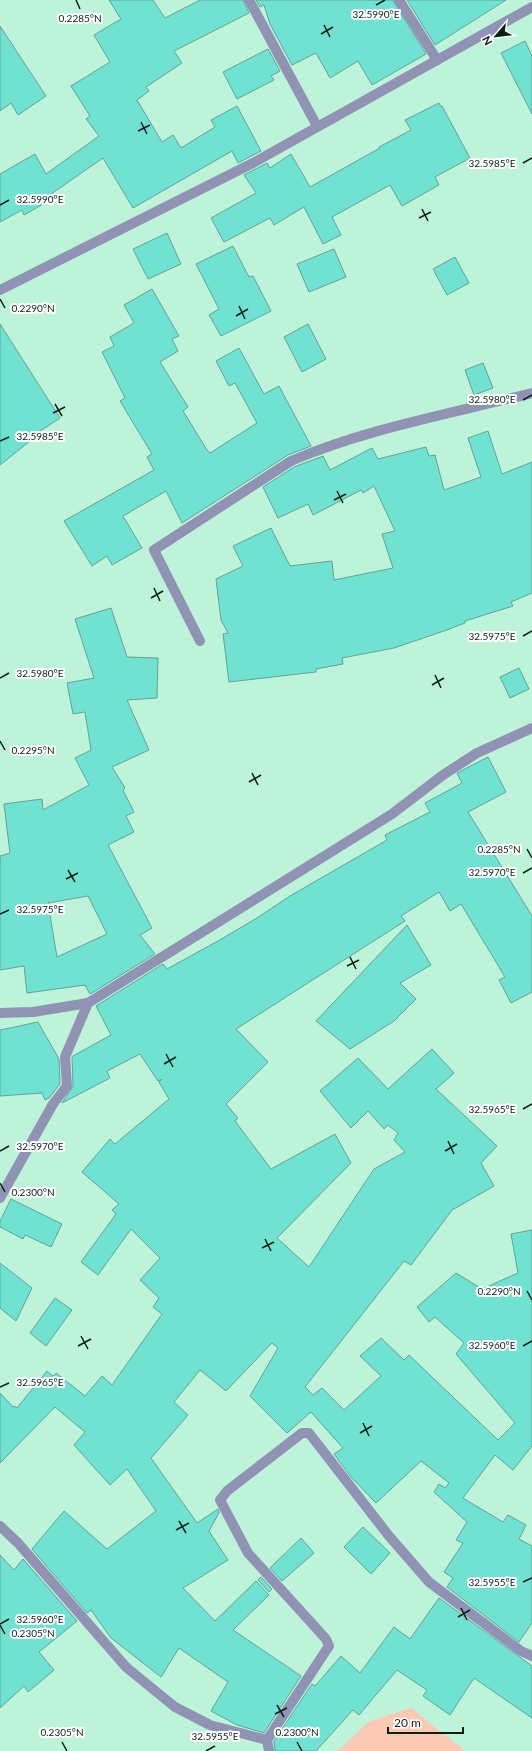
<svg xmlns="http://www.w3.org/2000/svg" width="532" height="1751" font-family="Lato,sans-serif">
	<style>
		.green { fill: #fcc9b5 }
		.building { fill: #6fe2d1; stroke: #64a298; fill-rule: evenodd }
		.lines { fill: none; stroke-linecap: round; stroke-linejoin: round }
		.minor { stroke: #9193b4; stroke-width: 10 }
		.ticks { fill: none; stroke: #0a1f16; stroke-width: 1.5 }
		.ticks-label { font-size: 10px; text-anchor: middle; fill: #0a1f16; stroke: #fff; stroke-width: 4; stroke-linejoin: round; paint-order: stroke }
	</style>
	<rect width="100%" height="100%" fill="#bdf3d8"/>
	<polygon class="green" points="411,1708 465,1751 337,1751 370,1721"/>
	<g class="building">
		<polygon points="109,0 153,0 165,18 200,0 243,0 249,13 174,51 182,63 146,87 149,91 137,100 162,142 173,135 181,148 215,127 211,120 237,106 261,151 238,163 232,151 133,208 103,158 41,201 43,204 24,215 22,210 0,222 0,174 35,154 46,174 99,136 86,119 90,116 71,86 110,62 94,35 121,19"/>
		<polygon points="256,0 393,0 426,54 372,85 358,61 330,78 316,53 292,65 270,24 264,5 260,7"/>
		<polygon points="407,0 506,0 435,45"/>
		<polygon points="0,26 46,96 18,115 11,103 0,111"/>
		<polygon points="525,41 532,56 532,114 501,53"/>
		<polygon points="268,49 280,71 271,76 274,80 237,99 223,72"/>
		<polygon points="439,103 441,107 442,106 470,158 435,177 439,185 402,206 390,185 332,217 341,235 323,244 304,207 274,225 270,218 224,242 211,218 256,193 244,175 267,163 270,168 291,154 310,187 380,148 379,147 411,130 405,120"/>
		<polygon points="167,233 181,264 148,279 133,249"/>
		<polygon points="233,246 249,277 253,276 271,311 221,336 209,315 219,309 196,264"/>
		<polygon points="334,249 346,277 309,292 297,264"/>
		<polygon points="455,257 469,283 447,295 433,269"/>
		<polygon points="152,289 179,336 172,339 178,351 160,362 188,407 183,411 207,450 210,453 257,423 235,383 229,386 216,361 239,348 264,394 279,386 311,446 288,455 182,523 166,491 123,516 142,548 112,565 107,556 92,566 64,521 154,470 147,457 152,454 120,401 125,398 102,352 114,346 110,337 134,323 124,305"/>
		<polygon points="0,324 60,418 28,439 30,441 0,465"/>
		<polygon points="308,324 326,359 302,372 284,337"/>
		<polygon points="483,363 493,388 474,395 465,370"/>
		<polygon points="488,431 502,474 532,462 532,593 511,602 513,606 465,621 465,623 444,631 394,648 342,658 343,664 316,669 316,672 229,682 223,634 228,633 221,620 216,579 243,566 233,546 271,528 290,566 332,561 334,580 393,568 382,534 395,531 374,486 363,493 361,490 313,515 308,504 278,518 263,487 294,467 323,456 330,470 372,448 378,459 426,447 429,456 435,455 444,490 481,477 468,438"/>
		<path d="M111,608L127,657L158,658L157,698L127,700L149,750L112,767L125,788L123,790L134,812L126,816L134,832L108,845L152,928L140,935L155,954L90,994L85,985L27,993L24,966L0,970V856L10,853L4,804L42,799L43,810L89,785L75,758L91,750L85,712L73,714L67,683L94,678L75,619ZM88,896L107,934L57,957L48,903Z"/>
		<polygon points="519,668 529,689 510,698 500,677"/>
		<polygon points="488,757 506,792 468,812 532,916 532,992 511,1003 499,980 505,977 461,904 450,911 439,892 401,916 405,921 236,1029 268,1062 226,1104 238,1118 235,1121 271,1169 335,1134 351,1163 277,1238 309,1267 374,1169 405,1152 394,1140 398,1133 388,1125 384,1129 368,1111 351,1128 320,1091 358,1058 388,1089 432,1049 454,1073 436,1089 497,1146 481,1163 494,1186 452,1210 411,1265 404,1261 305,1387 313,1395 322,1388 344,1410 381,1376 360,1356 381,1338 404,1360 409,1355 498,1440 515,1423 456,1354 464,1343 435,1317 429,1322 417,1307 456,1273 482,1289 518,1273 511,1234 532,1230 532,1446 513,1470 495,1455 463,1498 503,1522 508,1515 526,1525 519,1539 532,1546 532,1623 519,1642 447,1587 453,1578 444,1572 463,1543 456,1540 467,1522 434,1492 439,1484 445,1488 449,1483 421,1461 376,1503 351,1477 334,1454 343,1448 311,1412 287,1433 250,1396 278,1348 272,1343 226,1391 200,1370 174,1402 188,1415 151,1458 197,1523 218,1509 219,1513 209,1531 228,1560 183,1588 215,1621 256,1581 269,1595 233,1630 301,1676 264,1733 237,1725 211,1711 228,1682 179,1648 161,1677 111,1638 91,1610 87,1613 32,1549 64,1511 107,1549 156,1511 127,1469 110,1485 74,1445 85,1432 55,1407 0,1463 0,1393 13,1407 14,1406 17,1408 47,1371 53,1376 56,1373 85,1396 102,1376 112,1385 162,1314 153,1307 159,1298 140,1280 160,1258 131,1229 98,1275 81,1262 116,1214 112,1210 119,1204 82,1172 110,1139 115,1144 169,1099 159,1082 162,1079 158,1081 140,1054 107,1071 110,1078 62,1103 73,1086 72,1058 73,1056 111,1035 96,1006 163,964 167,969 218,941 257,918 290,896 387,840 385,835 430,812 425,803 462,783 457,773"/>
		<polygon points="407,925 431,965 400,983 416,999 394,1021 350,1049 316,1021"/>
		<polygon points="38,1022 59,1059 60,1084 49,1098 45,1100 42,1093 0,1096 0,1030"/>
		<polygon points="11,1199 62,1224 51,1247 25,1235 23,1239 0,1227 0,1221"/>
		<polygon points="0,1263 32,1288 16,1321 0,1308"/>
		<polygon points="55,1298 72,1310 46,1346 30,1333"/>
		<polygon points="363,1527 390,1553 371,1574 344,1547"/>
		<polygon points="301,1538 314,1553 282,1581 270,1568"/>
		<polygon points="0,1555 14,1570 23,1559 77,1621 39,1652 54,1670 28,1692 24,1686 0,1708"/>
		<polygon points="261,1577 272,1589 269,1592 258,1580"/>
		<polygon points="439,1598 532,1666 532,1718 474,1678 450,1715 423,1696 427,1690 397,1670 359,1715 353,1710 316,1751 275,1751 274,1741 312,1684 315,1686 341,1656 360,1673 394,1627 410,1639"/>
	</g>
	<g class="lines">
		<g class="minor">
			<polyline points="249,0 317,126"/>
			<polyline points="399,0 437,60"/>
			<polyline points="0,290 253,163 532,7"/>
			<path d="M200,641L154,550L291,461C365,429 453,413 532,393"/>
			<polyline points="0,1013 33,1012 88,1003 392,814 443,775 477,753 532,728"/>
			<polyline points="0,1198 53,1104 67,1086 65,1057 88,1003"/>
			<polyline points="0,1526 18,1543 126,1667 175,1707 210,1725 267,1740 269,1751"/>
			<polyline points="267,1740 329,1646 326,1639 248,1553 220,1500 227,1491 302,1433 309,1433 389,1536 429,1582 521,1651 532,1656"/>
		</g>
	</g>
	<path class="ticks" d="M76,0L80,9M376,5L385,0M324,25L330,37M321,34L333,27M141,122L147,134M138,131L150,125M523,163L532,158M0,205L9,200M422,209L428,221M419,218L431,212M0,299L5,308M239,306L245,319M236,316L248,309M523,400L532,395M55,404L62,416M53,413L65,407M0,441L9,437M337,491L343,503M334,500L346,494M154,588L160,601M151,598L163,591M523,636L532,631M435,675L441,688M0,678L9,673M432,685L444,678M0,741L5,750M252,773L258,785M249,782L261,775M527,849L532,858M68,870L75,882M523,873L532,868M66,879L78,873M0,914L9,910M350,957L356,969M347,966L359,960M166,1054L173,1067M164,1064L176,1057M523,1109L532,1104M448,1141L454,1154M0,1151L9,1146M445,1151L457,1144M0,1183L5,1192M265,1239L271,1251M262,1248L274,1242M527,1291L532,1300M81,1336L88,1349M78,1346L91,1339M523,1346L532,1341M0,1387L9,1383M363,1423L369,1436M360,1433L372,1426M179,1521L186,1533M176,1530L189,1523M523,1582L532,1578M461,1608L467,1620M458,1617L470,1610M0,1624L9,1619M0,1625L5,1634M277,1705L284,1717M275,1714L287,1708M62,1742L67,1751M297,1742L302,1751M206,1751L215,1746"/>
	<g class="ticks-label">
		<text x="376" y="18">32.5990°E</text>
		<text x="80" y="22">0.2285°N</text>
		<text x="492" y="167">32.5985°E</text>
		<text x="40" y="203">32.5990°E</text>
		<text x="33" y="312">0.2290°N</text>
		<text x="492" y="403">32.5980°E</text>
		<text x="40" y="440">32.5985°E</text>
		<text x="492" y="640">32.5975°E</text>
		<text x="40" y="677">32.5980°E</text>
		<text x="33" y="754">0.2295°N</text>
		<text x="499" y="853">0.2285°N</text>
		<text x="492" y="876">32.5970°E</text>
		<text x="40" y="913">32.5975°E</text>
		<text x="492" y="1113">32.5965°E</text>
		<text x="40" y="1150">32.5970°E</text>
		<text x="33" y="1196">0.2300°N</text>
		<text x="499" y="1295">0.2290°N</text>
		<text x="492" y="1349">32.5960°E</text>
		<text x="40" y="1386">32.5965°E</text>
		<text x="492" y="1586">32.5955°E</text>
		<text x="40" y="1623">32.5960°E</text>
		<text x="33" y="1637">0.2305°N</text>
		<text x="62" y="1736">0.2305°N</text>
		<text x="297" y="1736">0.2300°N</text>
		<text x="215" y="1740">32.5955°E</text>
	</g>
	<g transform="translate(496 36) rotate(242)" stroke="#ffffff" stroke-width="3" paint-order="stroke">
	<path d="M0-3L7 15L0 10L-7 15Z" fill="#0a1f16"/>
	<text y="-6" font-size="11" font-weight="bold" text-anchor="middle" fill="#0a1f16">N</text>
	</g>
	<path d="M388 1727v6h75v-6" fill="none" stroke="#0a1f16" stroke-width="2"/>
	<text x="394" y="1727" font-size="12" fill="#0a1f16" stroke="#ffffff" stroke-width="3" paint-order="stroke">20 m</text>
</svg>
